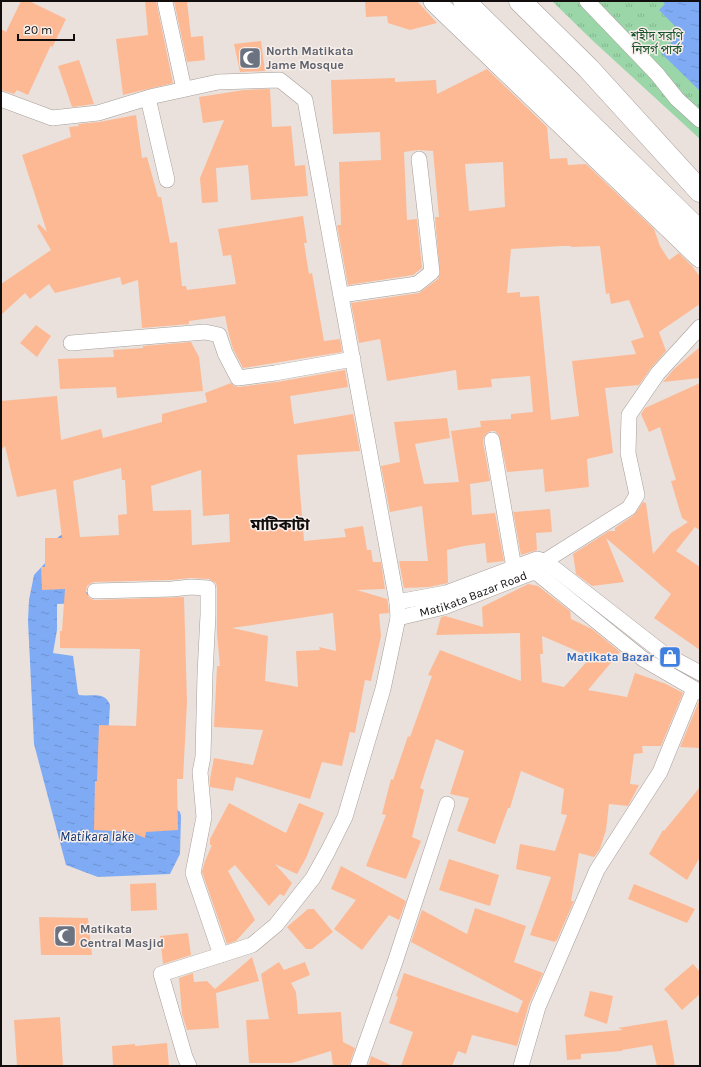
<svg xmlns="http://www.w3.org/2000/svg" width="701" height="1067" font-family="Karla,'Noto Sans Bengali',sans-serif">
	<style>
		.park { fill: url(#park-tufts) }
		.water { fill: url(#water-ripples) }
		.building { fill: #fdb994; fill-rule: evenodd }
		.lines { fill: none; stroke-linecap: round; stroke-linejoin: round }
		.street-casing { stroke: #a69e9a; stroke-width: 16 }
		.secondary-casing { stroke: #a69e9a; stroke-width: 22 }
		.primary-casing { stroke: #a69e9a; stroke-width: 23 }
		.street { stroke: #fff; stroke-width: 15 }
		.secondary { stroke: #fff; stroke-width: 21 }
		.primary { stroke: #fff; stroke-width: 22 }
		.labels { text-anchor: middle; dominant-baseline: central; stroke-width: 3; stroke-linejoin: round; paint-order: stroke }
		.park-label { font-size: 12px; fill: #19532d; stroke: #f7eeea }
		.worship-label { font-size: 12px; font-weight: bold; fill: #5b616d; stroke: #f7eeea; text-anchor: start }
		.street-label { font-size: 12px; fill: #110e0d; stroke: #f7eeea }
		.shop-label { font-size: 12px; font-weight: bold; fill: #366cbe; stroke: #f7eeea; text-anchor: end }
		.water-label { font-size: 13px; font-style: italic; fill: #09306e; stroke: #f7eeea }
		.district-label { font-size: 16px; font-weight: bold; fill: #110e0d; stroke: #f7eeea }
	</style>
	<defs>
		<pattern id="park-tufts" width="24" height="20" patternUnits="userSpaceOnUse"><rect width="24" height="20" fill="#9ad6a8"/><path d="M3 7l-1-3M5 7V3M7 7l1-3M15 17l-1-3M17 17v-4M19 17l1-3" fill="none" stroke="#84b68f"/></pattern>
		<pattern id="water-ripples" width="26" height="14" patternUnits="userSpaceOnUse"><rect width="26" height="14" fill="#7fabf4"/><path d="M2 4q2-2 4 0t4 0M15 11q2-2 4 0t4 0" fill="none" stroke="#6d92d0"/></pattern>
	</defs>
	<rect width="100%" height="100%" fill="#eae1dc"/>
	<polygon class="park" points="552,1 700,1 700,139 592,40"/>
	<g class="water">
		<polygon points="662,1 700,1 700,91 661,53 681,32 659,10 665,4"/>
		<path d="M68,530L83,590L88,593L87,603L57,604V630L53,653L73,656L78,693L79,695C91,697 105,691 110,705L107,756L180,812L181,816L180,854L170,874L98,877L66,865L34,744L28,621L29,600L34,575L48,560L57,538Z"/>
	</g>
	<g class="building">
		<polygon points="21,1 29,1 66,19 52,48 51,45 28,95 17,90 14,94 1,90 1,29 6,32"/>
		<polygon points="145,1 156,1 173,83 123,95 116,39 148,35"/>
		<polygon points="174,1 187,1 191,37 203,36 205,60 187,62"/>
		<polygon points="365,1 417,1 437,23 410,30 388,23 387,16 366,17"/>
		<polygon points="261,41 265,71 240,72 234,44"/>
		<polygon points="79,60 94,104 72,107 58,66"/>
		<path d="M487,69L547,127L550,159L567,158L568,165L586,164L654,229L660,246L669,260L679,253L692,266L700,277V304L659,332L666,351L651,368L639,385L605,388L613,453L587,459L589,487L545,492L543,469L507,472L499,435L495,431H491L487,433L484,437L483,442L490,481L470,484L472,515L495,513L504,561L487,563L485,543L464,546L447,550L448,583L429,587L404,588L399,561H428L422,506L390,512L381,466L400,462L394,422L447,418L450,438L415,444L424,484L459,482L451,431L481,427L480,421L511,419V414L533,412L530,376L491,379L492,387L458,390L456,370L387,381L380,339L359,343L351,303L419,293L438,279L440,275L435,217H439L433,151L418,150L404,152L407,220L417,219L422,268L413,275L348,285L337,225H341L339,162L381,160L380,132L333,134L331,80L395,78V82L436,80L437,94ZM503,162L505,207L469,211L465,164ZM562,246H571V247L600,246L606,294L609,293L611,304L629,300L644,337L631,341L636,354L572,361L579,416L551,420L539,296L520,297V292L507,293L511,249Z"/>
		<polygon points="270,89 272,127 291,126 295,166 305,165 308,196 251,200 248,165 216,168 218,202 202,203 200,178 224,120 203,123 199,97 244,90"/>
		<polygon points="136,115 142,158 147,157 158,197 161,197 170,243 177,242 182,286 186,286 187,290 236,284 231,255 223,256 218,229 303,216 307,243 304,243 309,274 312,273 324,341 340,339 342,352 243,368 233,349 229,335 225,316 189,321 189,324 142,328 138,280 122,285 120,277 55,293 49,284 30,299 25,293 1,315 1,284 51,250 37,226 39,224 47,232 22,155 71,137 69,127 79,126 78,124 99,122"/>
		<polygon points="36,325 51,336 37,357 20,343"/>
		<polygon points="191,342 199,357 203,391 117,398 116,387 60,389 58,359 114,357 113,350 143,348 143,346"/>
		<polygon points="700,347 700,378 663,382 674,369"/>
		<path d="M345,370L348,387L290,396L294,424L353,414L360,451L297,455L304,541L346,537L344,529L363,526L367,550H371L373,562H381L385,589L357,590L387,599L388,603L389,613L379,614L381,636L371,681L365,680L355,733L350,732L342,766L322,762L310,799L236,777L233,791L210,787V779L214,758L253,765L263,730L214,727L217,666H220L217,634V588L216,583L209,579L191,578L171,580L94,582L90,584L87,586L86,592L88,596L91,599L95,600L184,597L187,702L183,779H177L178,830L146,832L145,838L131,832L94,830L95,781H97L99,725L136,726L140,649L60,648V631H62L65,589L42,590L41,567H45V538H62L56,489L17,497L5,446L1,450V401L57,396L61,440L101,429L103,438L162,422V414L207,402L205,393L231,383L234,386L239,387L277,382ZM121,468L122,480H125L127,514L118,515L119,535L80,537L73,481ZM201,470L203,516L229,514L230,542L192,545L191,510L153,511L151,486ZM333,613L336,651L319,647L320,650L296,651L298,687L265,681L268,636L232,628Z"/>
		<polygon points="700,383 700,530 695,527 676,551 700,567 700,650 654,618 671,594 606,538 624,582 592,586 576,574 573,554 609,531 615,531 615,528 634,515 643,502 646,503 653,554 671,533 688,522 682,518 671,481 676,480 660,427 649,432 641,414 645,408"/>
		<polygon points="550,509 552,532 536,533 537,550 521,555 513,511 514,512"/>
		<path d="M528,584L538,586L570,611L571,619L592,629L620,652L588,690L627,697L635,673L666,684L683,693L661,746H642L643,753L634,754L630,784L639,785L628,806L609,804L606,830L600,849L594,857L579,853L571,901H574L556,942V939L555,942L530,935L551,877L516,869L520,844L555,851L567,815L561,814L564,789L521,771L510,808H508L495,844L457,831L469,798L450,794L464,751L436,739L420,788L424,790L412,837L421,841L406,879L366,866L386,815L382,814L391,779L393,780L408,736L410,737L432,676L428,675L440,650L521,681L520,633L436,635L441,617L445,616L483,627L482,607ZM542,636L591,657L564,687L542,682L540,654H543Z"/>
		<polygon points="699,701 700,701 700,748 680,747"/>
		<polygon points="700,787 700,857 687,880 649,854 663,830 664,831"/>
		<polygon points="229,803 286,833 299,803 324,813 306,858 297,874 275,864 292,883 284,896 280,894 269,906 235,865 228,871 255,920 236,941 227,944 202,872 205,861 212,845 210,845 210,839"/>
		<polygon points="449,859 499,875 490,906 439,890"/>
		<polygon points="341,866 406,901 399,920 389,915 362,950 334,929 356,900 331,889"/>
		<polygon points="156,883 157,910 131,911 130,884"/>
		<polygon points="634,884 669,898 695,909 687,923 628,899"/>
		<polygon points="475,908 526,926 514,962 543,973 529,1004 517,1046 472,1035 466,1054 458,1051 452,1066 401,1066 413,1032 389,1023 398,997 396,996 404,973 518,1013 523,1001 411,942 422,910 467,934"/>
		<polygon points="308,909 314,909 333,932 312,949 306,949 287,927"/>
		<polygon points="39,917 88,918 92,955 41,955"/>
		<polygon points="188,933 191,955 163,964 160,936"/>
		<polygon points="252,957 259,981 216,993 219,1028 187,1030 182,1014 179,978 193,973 194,982 207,981 215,989"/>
		<polygon points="279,962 284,970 305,962 310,975 291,983 296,992 298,1014 341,1012 343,1042 355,1048 349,1066 333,1066 331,1051 292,1063 249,1063 246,1020 269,1019 261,974"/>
		<polygon points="693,964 700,972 700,994 682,1010 664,989"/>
		<polygon points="590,991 613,996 607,1024 584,1016"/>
		<polygon points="60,1017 63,1066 17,1066 14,1020"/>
		<polygon points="667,1020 675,1066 657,1066 652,1045 622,1050 622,1051 581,1054 581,1059 567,1060 565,1035 623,1030 618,1028"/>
		<polygon points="167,1043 169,1066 113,1066 112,1046 135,1044 135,1046"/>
		<polygon points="371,1056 393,1066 368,1066"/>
	</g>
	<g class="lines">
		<g class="street-casing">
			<g id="street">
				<polyline points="587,1 657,74 677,99 700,120"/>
				<polyline points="165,2 184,89"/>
				<polyline points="148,98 167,180"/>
				<polyline points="1,99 52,118 98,113 154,96 218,82 280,80 305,100 397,602 398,618 383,689 345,817 328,851 313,878 276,925 252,945 161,974 185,1057 189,1066"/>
				<polyline points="341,295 417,284 432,272 419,159"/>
				<polyline points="71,343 205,332 219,335 225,353 238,378 275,373 353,359"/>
				<polyline points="492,440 514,568"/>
				<polyline points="545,561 629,508 637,495 628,453 629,415 658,373 700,327"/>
				<polyline points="95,591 172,589 191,587 208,588 208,615 205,674 203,757 200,772 204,817 193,873 221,955"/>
				<polyline points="397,602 446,593 537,559 545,561 663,653 700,673"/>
				<path id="s1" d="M398,618L444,607L531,573H537L643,659L700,692"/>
				<polyline points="358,1066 395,962 447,804"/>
				<polyline points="521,1066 538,1007 597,870 660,772 694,689"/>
			</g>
		</g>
		<g class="secondary-casing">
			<polyline id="secondary" points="434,1 700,257"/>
		</g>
		<g class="primary-casing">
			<g id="primary">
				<polyline points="464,1 700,232"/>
				<polyline points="520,1 588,68 700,191"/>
			</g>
		</g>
		<use href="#street" class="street"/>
		<use href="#secondary" class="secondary"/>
		<use href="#primary" class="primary"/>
	</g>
	<defs>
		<g id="mosque-square" transform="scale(1.15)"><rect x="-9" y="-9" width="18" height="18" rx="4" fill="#6b7280" stroke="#f7eeea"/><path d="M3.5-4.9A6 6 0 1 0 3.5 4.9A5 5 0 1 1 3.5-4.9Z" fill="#fff"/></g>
		<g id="shop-square" transform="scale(1.15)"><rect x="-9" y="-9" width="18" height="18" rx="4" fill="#3f7fe0" stroke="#f7eeea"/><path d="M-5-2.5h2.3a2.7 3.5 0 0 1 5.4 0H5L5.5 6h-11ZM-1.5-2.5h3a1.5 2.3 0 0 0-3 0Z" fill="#fff"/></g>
	</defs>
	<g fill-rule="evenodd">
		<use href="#mosque-square" x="250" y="58"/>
		<use href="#shop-square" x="670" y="657"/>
		<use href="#mosque-square" x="65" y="936"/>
	</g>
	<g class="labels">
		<g class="park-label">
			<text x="657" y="36">শহীদ সরণি<tspan x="657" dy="14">নিসর্গ পার্ক</tspan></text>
		</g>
		<g class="worship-label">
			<text x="266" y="51">North Matikata<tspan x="266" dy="14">Jame Mosque</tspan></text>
			<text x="80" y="929">Matikata<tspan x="80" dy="14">Central Masjid</tspan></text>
		</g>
		<g class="street-label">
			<text stroke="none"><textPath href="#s1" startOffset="79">Matikata Bazar Road</textPath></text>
		</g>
		<g class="shop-label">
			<text x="654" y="657">Matikata Bazar</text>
		</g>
		<g class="water-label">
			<text x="97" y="836">Matikara lake</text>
		</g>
		<g class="district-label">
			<text x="280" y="524">মাটিকাটা</text>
		</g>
	</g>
	<rect width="701" height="1067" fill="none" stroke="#110e0d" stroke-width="4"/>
	<path d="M18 34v6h56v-6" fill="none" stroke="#110e0d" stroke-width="2"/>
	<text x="24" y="34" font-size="12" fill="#110e0d" stroke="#f7eeea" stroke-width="3" paint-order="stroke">20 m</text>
</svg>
